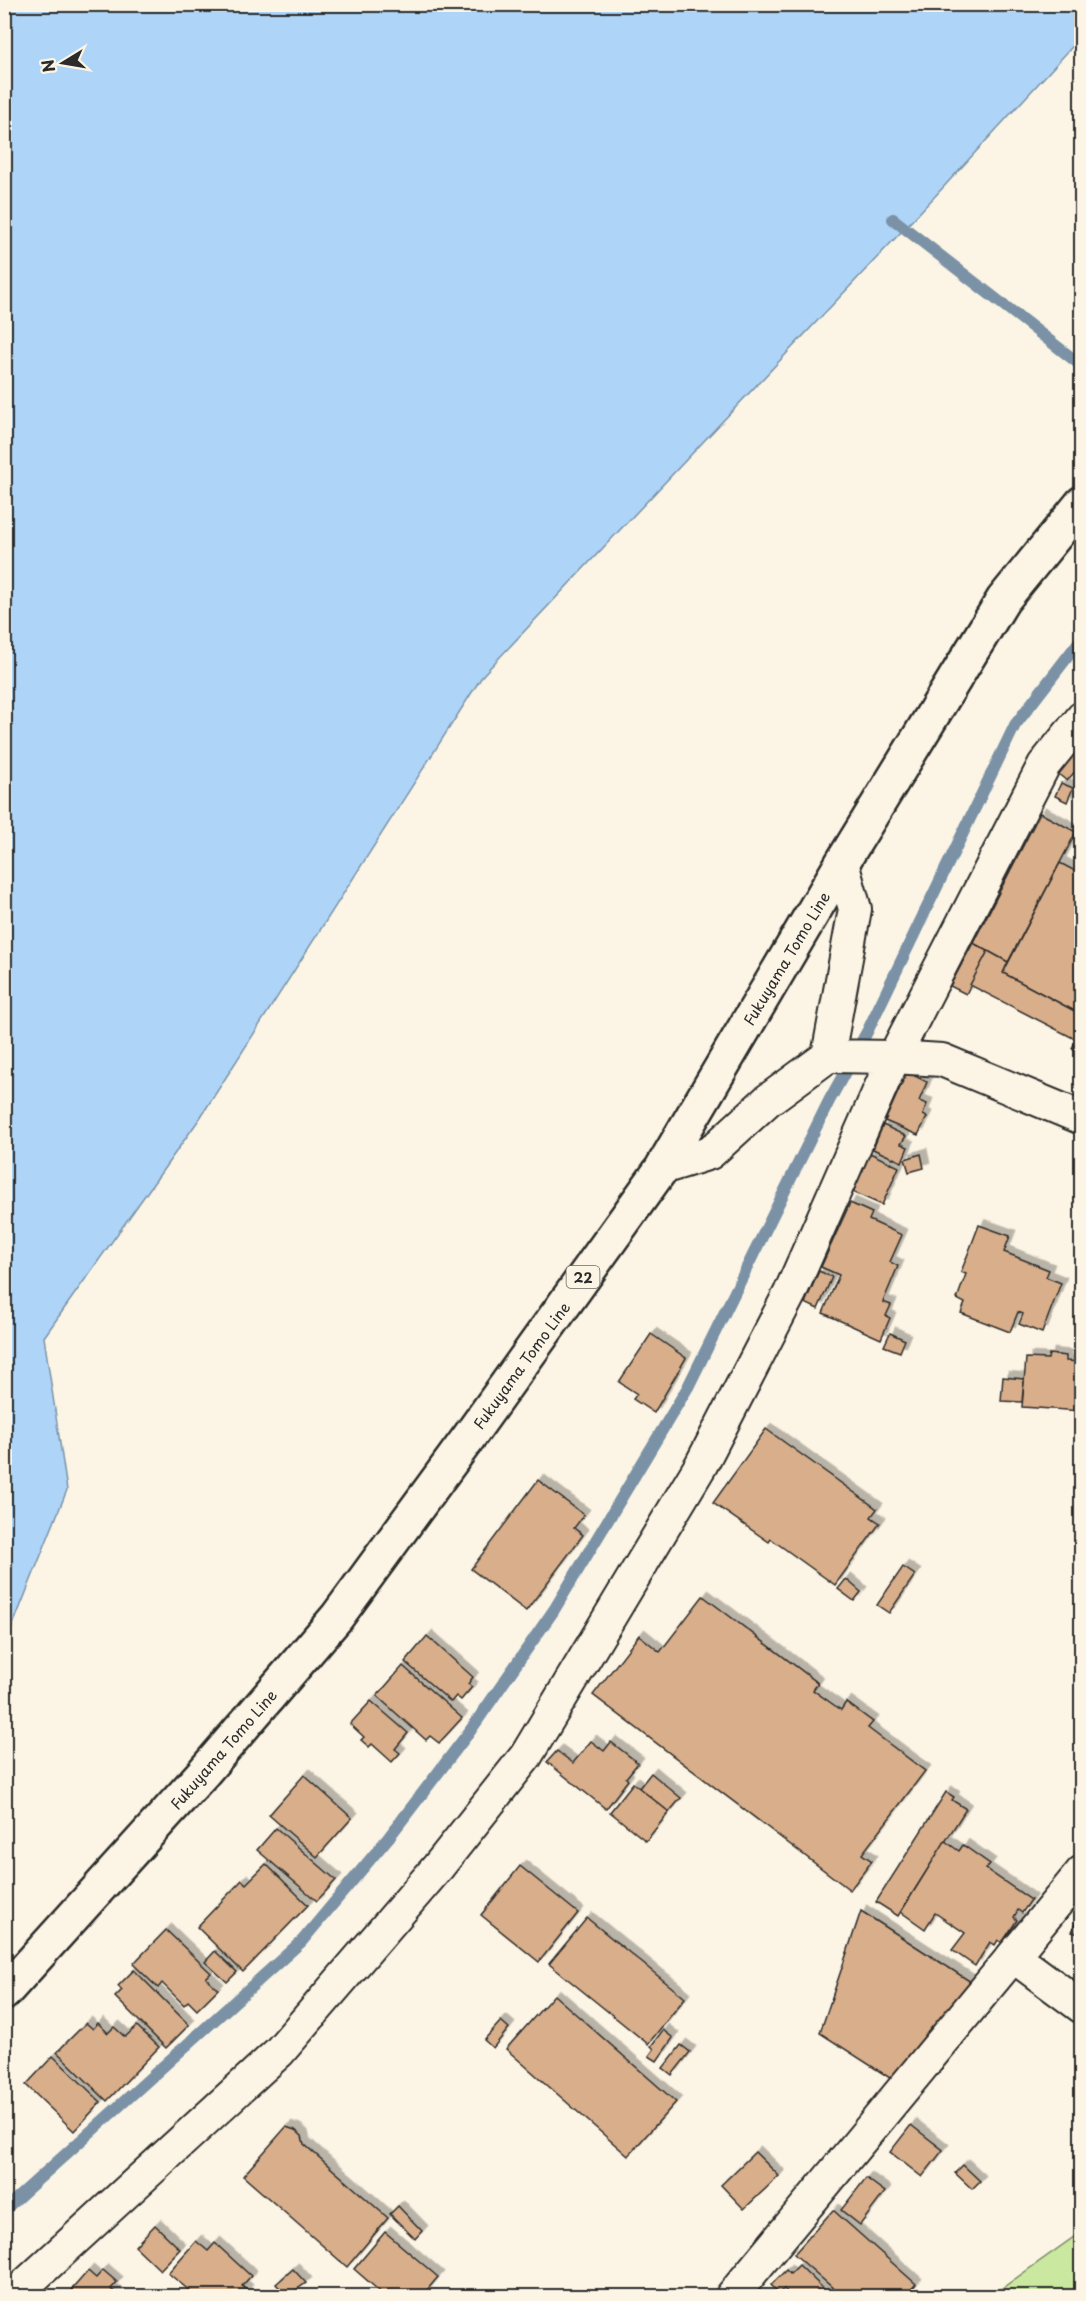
<svg xmlns="http://www.w3.org/2000/svg" width="1086" height="2301" font-family="'Playpen Sans',sans-serif">
	<style>
		.green { fill: #cae89f; stroke: #7a8a65; stroke-width: 1.5 }
		.water { fill: #aed5f8; stroke: #7a91a6; stroke-width: 1.5 }
		.lines { fill: none; stroke-linecap: round; stroke-linejoin: round }
		.stream { stroke: #7a91a6; stroke-width: 12 }
		.building { fill: #d9ae8a; stroke: #2b2b2b; stroke-width: 1.5; filter: url(#shadow) }
		.street-casing { stroke: #2b2b2b; stroke-width: 36 }
		.primary-casing { stroke: #2b2b2b; stroke-width: 38 }
		.street { stroke: #fcf5e5; stroke-width: 32 }
		.primary { stroke: #fcf5e5; stroke-width: 33 }
		.labels { text-anchor: middle; dominant-baseline: central; stroke-width: 4.5; stroke-linejoin: round; paint-order: stroke }
		.shield { fill: #fcf5e5; stroke: #6a6863; stroke-width: 1.5 }
		.shield-label { font-size: 14px; font-weight: bold; fill: #2b2b2b }
		.street-label { font-size: 15px; fill: #2b2b2b; stroke: #fcf5e5 }
	</style>
	<defs>
		<filter id="shadow"><feDropShadow dx="5.5" dy="-5.5" stdDeviation="0" flood-color="#0004"/></filter>
	</defs>
	<rect width="100%" height="100%" fill="#fcf5e5"/>
	<filter id="ink" filterUnits="userSpaceOnUse"><feTurbulence type="fractalNoise" baseFrequency=".0167" numOctaves="2"/><feDisplacementMap in="SourceGraphic" scale="12" xChannelSelector="R" yChannelSelector="G"/><feConvolveMatrix kernelMatrix="1 2 1 2 8 2 1 2 1" color-interpolation-filters="sRGB"/></filter>
	<g filter="url(#ink)">
		<polygon class="green" points="1081,2232 1081,2296 991,2296"/>
		<polygon class="water" points="5,4 1081,4 1082,36 938,193 483,675 200,1118 44,1337 67,1490 5,1645"/>
		<g class="lines">
			<g class="stream">
				<polyline points="893,219 1082,366"/>
				<polyline points="4,2210 302,1941 389,1837 470,1731 554,1610 688,1387 829,1101 867,1032 1015,725 1082,638"/>
			</g>
		</g>
		<g class="building">
			<polygon points="1082,741 1082,763 1067,781 1057,773"/>
			<polygon points="1061,783 1073,788 1067,802 1055,796"/>
			<polygon points="1040,813 1076,832 1008,962 973,943"/>
			<polygon points="1060,863 1075,871 1077,866 1082,868 1082,1015 1003,973"/>
			<polygon points="973,943 988,951 966,994 950,986"/>
			<polygon points="988,951 1008,962 1003,973 1082,1015 1082,1030 1077,1040 970,985"/>
			<polygon points="1082,1030 1082,1052 1072,1048"/>
			<polygon points="907,1072 927,1082 919,1101 927,1104 923,1115 927,1117 918,1135 885,1121"/>
			<polygon points="883,1125 906,1136 901,1144 908,1147 902,1162 873,1149"/>
			<polygon points="870,1153 899,1167 882,1205 853,1192"/>
			<polygon points="921,1154 924,1168 909,1172 905,1159"/>
			<polygon points="850,1203 872,1213 869,1220 902,1235 890,1262 898,1266 883,1302 891,1305 886,1316 890,1318 881,1339 823,1313 839,1275 821,1267"/>
			<polygon points="979,1225 1010,1236 1004,1252 1049,1270 1046,1277 1061,1283 1042,1333 1019,1324 1023,1314 1018,1312 1010,1332 961,1313 965,1303 957,1299 966,1274 961,1272"/>
			<polygon points="819,1271 832,1277 818,1309 805,1303"/>
			<polygon points="890,1333 905,1340 900,1352 884,1346"/>
			<polygon points="651,1334 686,1358 654,1413 633,1399 637,1394 619,1382"/>
			<polygon points="1049,1354 1066,1356 1066,1361 1082,1362 1082,1411 1022,1407 1026,1358 1048,1359"/>
			<polygon points="1003,1377 1024,1379 1022,1402 1001,1401"/>
			<polygon points="766,1429 877,1509 871,1517 880,1523 835,1585 771,1539 769,1542 713,1503"/>
			<polygon points="538,1480 584,1515 574,1528 583,1535 526,1611 471,1569"/>
			<polygon points="903,1567 915,1575 889,1613 877,1605"/>
			<polygon points="846,1579 861,1592 854,1601 838,1589"/>
			<polygon points="703,1596 818,1683 813,1690 841,1710 846,1702 873,1722 868,1728 925,1771 862,1854 872,1861 850,1890 593,1695 639,1635 660,1652"/>
			<polygon points="427,1636 473,1677 468,1684 472,1687 461,1700 456,1696 451,1702 405,1662"/>
			<polygon points="403,1666 462,1718 439,1743 430,1736 426,1740 377,1696"/>
			<polygon points="371,1701 408,1733 395,1749 400,1753 392,1762 372,1744 369,1747 361,1740 364,1737 350,1724"/>
			<polygon points="591,1741 604,1751 611,1742 638,1763 626,1778 628,1780 606,1809 547,1762 557,1751 573,1763"/>
			<polygon points="651,1773 681,1798 669,1812 639,1788"/>
			<polygon points="304,1775 352,1818 317,1857 269,1815"/>
			<polygon points="633,1783 669,1812 646,1841 610,1812"/>
			<polygon points="946,1792 954,1797 952,1800 966,1809 898,1916 876,1902"/>
			<polygon points="276,1828 336,1880 317,1901 257,1850"/>
			<polygon points="945,1841 959,1851 963,1845 990,1864 986,1869 1031,1900 1022,1913 1018,1910 1014,1917 1017,1920 1002,1943 998,1940 995,1945 990,1942 975,1966 952,1950 965,1933 935,1913 925,1929 901,1912"/>
			<polygon points="266,1864 308,1905 243,1972 197,1927 242,1880 246,1884"/>
			<polygon points="520,1866 578,1913 539,1962 481,1915"/>
			<polygon points="1082,1902 1082,1935 1072,1932"/>
			<polygon points="861,1911 971,1982 893,2080 820,2033"/>
			<polygon points="587,1918 685,1998 648,2044 549,1964"/>
			<polygon points="166,1930 211,1973 206,1978 218,1989 197,2010 188,2001 184,2005 162,1983 158,1988 133,1964"/>
			<polygon points="215,1951 237,1972 227,1982 205,1962"/>
			<polygon points="134,1970 189,2025 166,2048 115,1997 122,1990 118,1986"/>
			<polygon points="554,1995 676,2102 628,2156 506,2049"/>
			<polygon points="501,2021 509,2028 493,2048 484,2040"/>
			<polygon points="86,2023 93,2029 98,2023 108,2033 114,2027 125,2037 137,2026 159,2047 107,2101 57,2052"/>
			<polygon points="663,2030 673,2038 657,2061 649,2056 654,2049 651,2046"/>
			<polygon points="681,2045 690,2052 672,2075 663,2068"/>
			<polygon points="53,2056 101,2102 74,2131 26,2085"/>
			<polygon points="911,2125 943,2150 922,2177 890,2152"/>
			<polygon points="286,2127 295,2130 302,2136 304,2144 388,2218 347,2267 243,2176"/>
			<polygon points="755,2152 779,2176 744,2209 721,2185"/>
			<polygon points="963,2165 980,2181 972,2189 955,2173"/>
			<polygon points="866,2178 885,2192 860,2225 841,2210"/>
			<polygon points="398,2206 422,2231 415,2239 390,2214"/>
			<polygon points="833,2210 916,2284 905,2296 842,2296 794,2254"/>
			<polygon points="155,2225 180,2249 160,2270 135,2246"/>
			<polygon points="385,2232 438,2277 422,2296 385,2296 354,2269"/>
			<polygon points="196,2241 208,2251 215,2243 251,2276 242,2286 247,2290 242,2296 196,2296 168,2273"/>
			<polygon points="799,2265 831,2296 791,2296 784,2289 779,2293 771,2285 786,2270 790,2274"/>
			<polygon points="293,2269 306,2283 287,2296 276,2284"/>
			<polygon points="103,2270 117,2282 111,2289 119,2296 66,2296 88,2271 96,2278"/>
		</g>
		<g class="lines">
			<g class="street-casing">
				<g id="street">
					<polyline points="1082,718 1044,765 894,1057 942,1060 1082,1118"/>
					<polyline points="662,1168 710,1153 768,1100 828,1056"/>
					<polyline points="1013,1956 1082,1872"/>
					<polyline points="13,2296 279,2052 438,1867 526,1756 701,1465 790,1293 894,1057 828,1056 855,909 842,863"/>
					<polyline points="732,2296 1013,1956 1082,2007"/>
				</g>
			</g>
			<g class="primary-casing">
				<polyline id="primary" points="4,1993 203,1773 337,1617 469,1437 662,1168 842,863 1003,600 1082,503"/>
			</g>
			<use href="#street" class="street"/>
			<use href="#primary" class="primary"/>
		</g>
	</g>
	<g class="labels">
		<rect class="shield" x="566.5" y="1266" width="33" height="22" rx="4.5"/>
		<g class="shield-label">
			<text x="583" y="1277">22</text>
		</g>
		<g class="street-label">
			<text transform="translate(786 958) rotate(-59)">Fukuyama Tomo Line</text>
			<text transform="translate(521 1365) rotate(-54)">Fukuyama Tomo Line</text>
			<text transform="translate(223 1749) rotate(-49)">Fukuyama Tomo Line</text>
		</g>
	</g>
	<rect width="1086" height="2301" fill="none" stroke="#fcf5e5" stroke-width="24"/>
	<rect x="12" y="12" width="1062" height="2277" fill="none" stroke="#2b2b2b" stroke-width="2" filter="url(#ink)"/>
	<g transform="translate(63 63) rotate(259)" stroke="#fcf5e5" stroke-width="4.5" paint-order="stroke">
	<path d="M0-4.5L10 22L0 15L-10 22Z" fill="#2b2b2b"/>
	<text y="-9" font-size="16" font-weight="bold" text-anchor="middle" fill="#2b2b2b">N</text>
	</g>
</svg>
